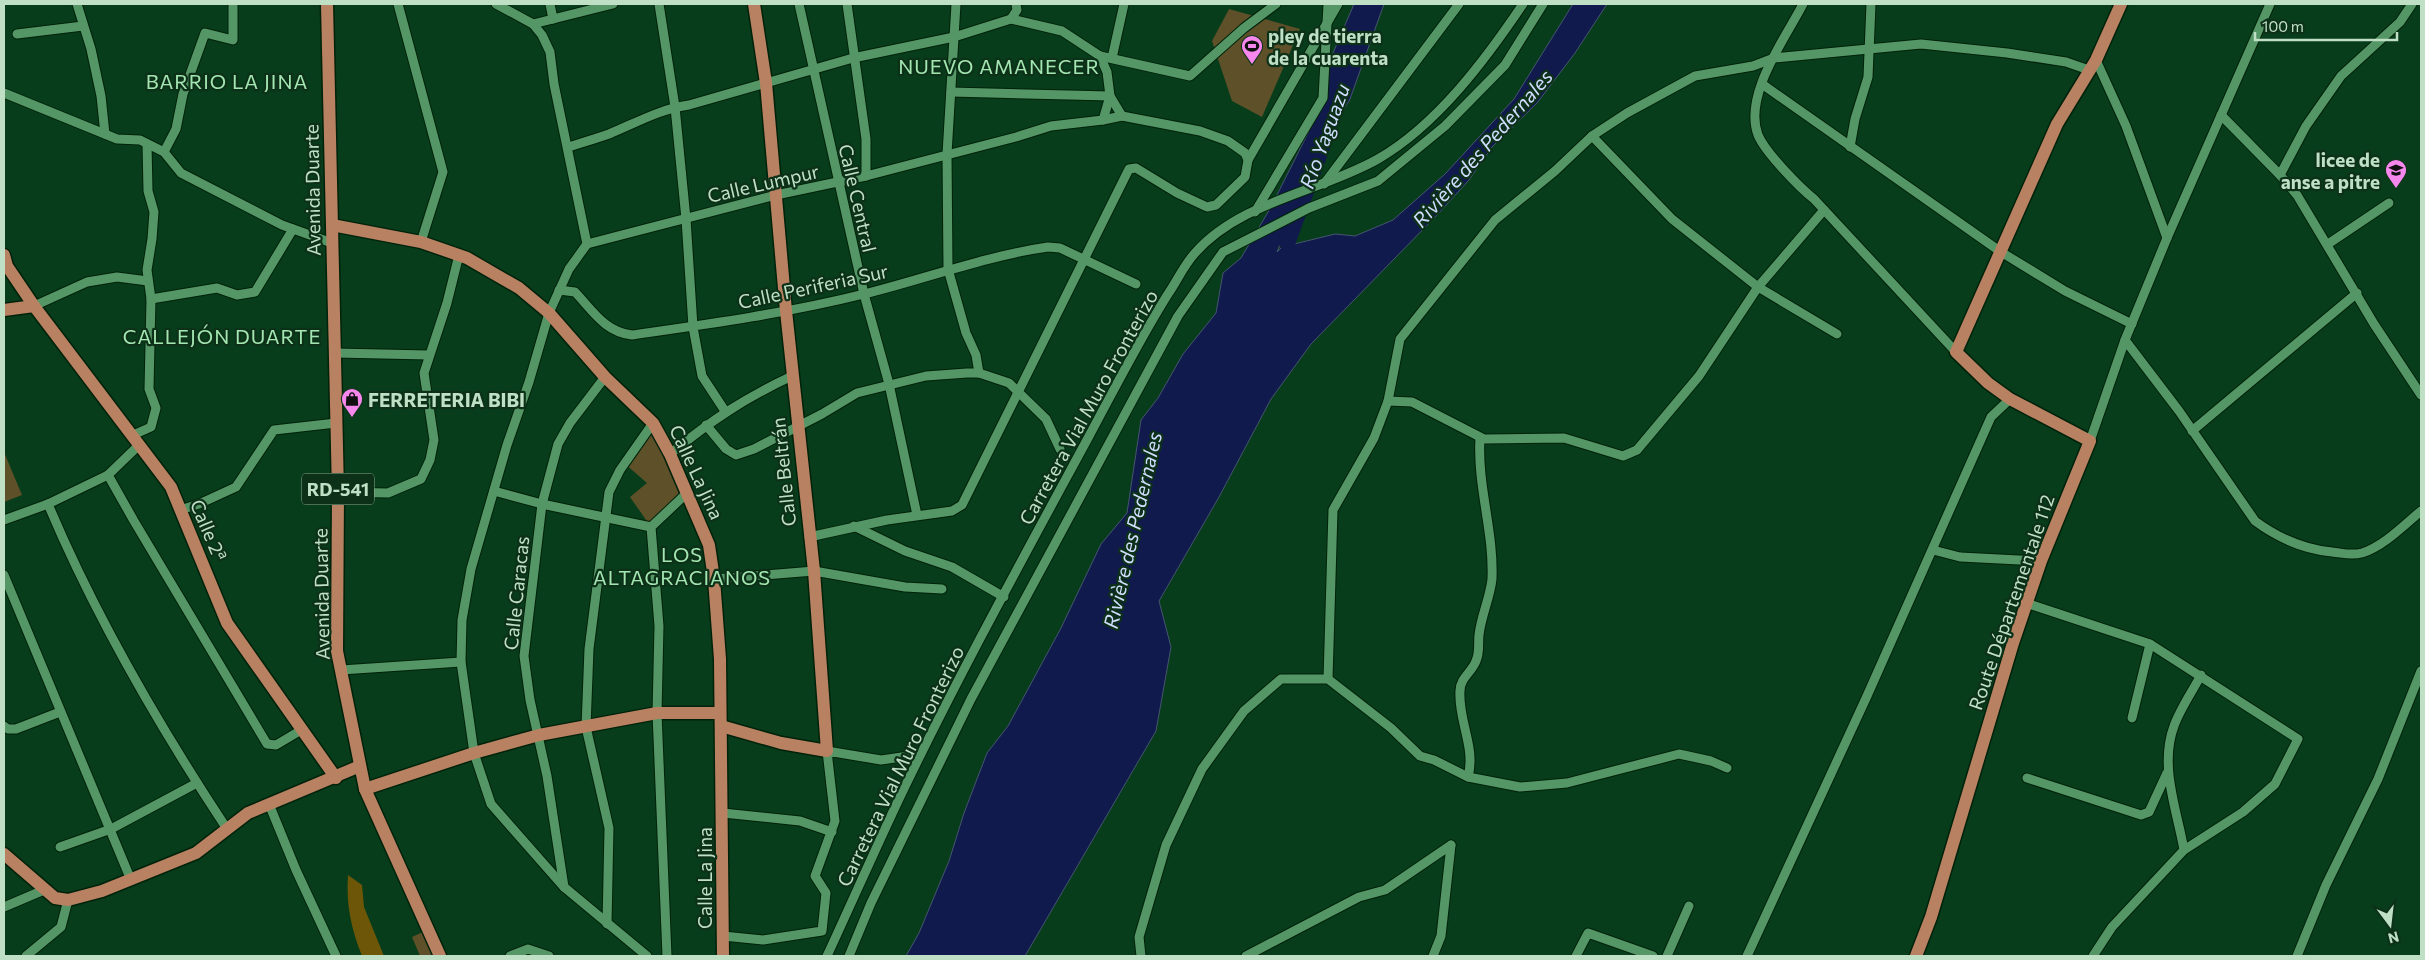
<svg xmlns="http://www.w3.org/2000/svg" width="2425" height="960" font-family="Commissioner,sans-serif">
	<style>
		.green { fill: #5e5028 }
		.forest { fill: #6d5607 }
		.water { fill: #111a4c; stroke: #455570 }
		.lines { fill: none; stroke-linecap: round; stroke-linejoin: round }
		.river { stroke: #111a4c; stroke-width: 18 }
		.minor-casing { stroke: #00220a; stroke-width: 11 }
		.major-casing { stroke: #00220a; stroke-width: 15 }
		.minor { stroke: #549665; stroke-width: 9 }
		.major { stroke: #b88161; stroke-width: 12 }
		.labels { text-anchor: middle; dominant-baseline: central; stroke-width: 4.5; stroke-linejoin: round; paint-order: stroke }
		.shield { fill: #0d3118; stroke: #8aac91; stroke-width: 1 }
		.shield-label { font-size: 18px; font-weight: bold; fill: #bfe0c5 }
		.poi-label { font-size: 19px; font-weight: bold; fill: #bfe0c5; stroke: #0d3118; text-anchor: start }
		.street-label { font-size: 19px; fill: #bfe0c5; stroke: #0d3118 }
		.neighbourhood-label { font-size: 20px; letter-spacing: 1px; fill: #a3e6b1; stroke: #0d3118 }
		.water-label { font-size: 20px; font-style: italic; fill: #d1ddff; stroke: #0d3118 }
	</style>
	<rect width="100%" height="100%" fill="#073d1b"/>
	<g class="green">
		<polygon points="1229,9 1300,29 1262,117 1232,101 1212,41"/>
		<polygon points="650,427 687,493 651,527 630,497 647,483 624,463"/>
		<polygon points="4,452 22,495 4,502"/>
		<polygon points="427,930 439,956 420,956 412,937"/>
	</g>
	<path class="forest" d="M348,875L362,885L364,907L384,956H362C351,928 346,905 348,875Z"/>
	<polygon class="water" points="1354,4 1384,4 1350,99 1312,165 1277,252 1282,247 1335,234 1355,236 1393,220 1445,174 1514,99 1573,4 1607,4 1575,53 1537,103 1492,147 1469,180 1437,215 1311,344 1271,399 1219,497 1159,601 1171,647 1156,731 1025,956 906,956 919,933 949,861 964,813 987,753 1008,726 1061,628 1101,544 1127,513 1141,420 1158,398 1183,354 1216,313 1223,273 1241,258 1271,207 1321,107 1327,67"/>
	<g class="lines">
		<polyline class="river" points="1287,241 1326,133"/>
		<g class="minor-casing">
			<g id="minor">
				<polyline points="77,4 91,49 101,96 105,134"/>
				<polyline points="398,4 443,172 421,242"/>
				<polyline points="496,4 533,24 542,35 550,52 554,84 587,244 569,269 549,313 529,382 507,445 471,569 462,620 461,662 474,753 491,804 564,887 647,956"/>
				<polyline points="550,4 553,19"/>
				<polyline points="659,4 675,107 686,219 693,327 702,376 725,411"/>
				<polyline points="799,4 864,294 889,384 917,515"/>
				<polyline points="847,4 866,139 866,176"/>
				<polyline points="956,4 947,154 948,269 966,333 976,355 979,373"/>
				<path d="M1803,4C1785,39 1743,95 1758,135C1765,152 1799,187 1814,199L1956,352"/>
				<polyline points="2412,4 2400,22 2341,76 2306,126 2280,175 2297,195 2374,324 2421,395"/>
				<polyline points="1011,19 1017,10 1016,4"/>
				<polyline points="533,24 613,4"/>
				<polyline points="17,34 83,26"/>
				<polyline points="1100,56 1190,76 1244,28 1276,4"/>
				<polyline points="1112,58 1124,4"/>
				<polyline points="2096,60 2126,126 2167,238"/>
				<polyline points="1762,84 2001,252 2065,291 2132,324"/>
				<polyline points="951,92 1110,96 1122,116"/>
				<polyline points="4,93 117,139 140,140 164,152 181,173 282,225 332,243"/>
				<polyline points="2221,115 2280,175"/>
				<polyline points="1592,136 1672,219 1758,287 1824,210"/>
				<path d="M568,147C581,143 595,139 609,134C636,123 660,109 689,105L853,58L954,37L1011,19L1062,31L1100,56L1107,72L1110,96L1103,120L1051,126L1016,137L866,176L776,195L587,244"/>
				<polyline points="1850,147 1855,119 1868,77 1871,4"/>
				<polyline points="164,152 176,129 183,94 205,33 233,40 233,4"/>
				<polyline points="1248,160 1338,4"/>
				<polyline points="1324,184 1459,4"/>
				<polyline points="1255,212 1323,98 1328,4"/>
				<polyline points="2328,244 2389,203"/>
				<path d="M559,290L575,292C593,311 605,332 632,335C709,324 788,313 864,294C925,279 985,256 1048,247L1060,248L1136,284"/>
				<polyline points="151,299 217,288 237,295 255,292 293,229"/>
				<polyline points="34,306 87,282 117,277 148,281"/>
				<path d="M2125,340L2179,411L2255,521C2278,538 2302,549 2332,552C2343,553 2350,556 2362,553C2384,546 2404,525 2421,511"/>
				<polyline points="335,353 429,355"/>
				<polyline points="1388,401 1412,402 1484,439 1564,438 1623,456 1637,450 1699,376 1758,287 1837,334"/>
				<polyline points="706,425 726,449 736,455 754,449 822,414 857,393 926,376 967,373 979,373 1009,383 1046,419 1060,449"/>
				<polyline points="2192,431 2357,293"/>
				<polyline points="133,435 151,427 156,408 149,389 151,299 147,270 152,239 154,212 148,191 147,144"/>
				<polyline points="2090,441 2125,340 2167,238 2270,4"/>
				<path d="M670,454C712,420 743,399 792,376"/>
				<polyline points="108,475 134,521 267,744 276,745 303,729"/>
				<polyline points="494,491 542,504 651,527"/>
				<polyline points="338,492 388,493 421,479 430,460 434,440 424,373 447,303 459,255"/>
				<path d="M48,504C96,618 159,726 227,829"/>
				<polyline points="180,510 199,504 236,487 274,430 336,423"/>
				<polyline points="4,520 48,504 108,475 139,445"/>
				<polyline points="854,526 905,551 952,567 1004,597"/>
				<polyline points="809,537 887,520 952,511 962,505 1129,169 1136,168 1177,193 1207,207 1216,205 1245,177 1248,160 1245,153 1228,141 1200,131 1122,116 1103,120"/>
				<polyline points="1933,550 1960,557 2041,561"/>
				<polyline points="4,575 131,880"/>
				<polyline points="714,579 814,571 905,587 942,589"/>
				<polyline points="2026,603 2150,644 2298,739 2275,784 2243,812 2184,850 2112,927 2093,956"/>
				<polyline points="341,670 461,662"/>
				<polyline points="1328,679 1333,510 1374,438 1388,401 1400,339 1495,220 1555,171 1592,136 1627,113 1695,76 1753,66 1774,58 1921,44 2007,53 2066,62 2089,70"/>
				<polyline points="2132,718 2150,644"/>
				<polyline points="4,726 8,729 16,729 60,712"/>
				<path d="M1468,777C1476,747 1458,721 1460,691C1460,678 1472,672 1476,661C1480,652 1478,644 1479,635C1481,616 1490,598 1492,579C1494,531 1477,486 1480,438"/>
				<polyline points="2027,778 2141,815 2149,812 2167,773"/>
				<polyline points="269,804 296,870 336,956"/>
				<polyline points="723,813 800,821 832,832"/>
				<polyline points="60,847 111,829 197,783"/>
				<path d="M2184,850C2177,810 2159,766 2174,726C2180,709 2192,692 2201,675"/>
				<polyline points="564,887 547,776 530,700 524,656 542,504 558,444 570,423 605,377"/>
				<polyline points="4,907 44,890"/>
				<polyline points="607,924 609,828 586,727 589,649 609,492 620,470 653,423"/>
				<polyline points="723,936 763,940 822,931 826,893 815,876 835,821 827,751 881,760 909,756"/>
				<polyline points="26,956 61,927 68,900"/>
				<polyline points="510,956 528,949 549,956"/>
				<polyline points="667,956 657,713 659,626 651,527 687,493"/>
				<path d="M827,956C851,904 874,852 898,801C957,678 1023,558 1088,438C1114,390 1139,340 1168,294C1177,281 1184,265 1195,253C1241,201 1320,192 1378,159C1437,125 1486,59 1523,4"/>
				<polyline points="849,956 871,903 971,699 1178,316 1223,252 1309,208 1378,181 1445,126 1505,65 1543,4"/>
				<polyline points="1141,956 1139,937 1166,845 1202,769 1244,711 1281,679 1328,679 1391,728 1420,756 1434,760 1468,777 1520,787 1567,783 1679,754 1711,761 1727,768"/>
				<polyline points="1246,956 1359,897 1385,890 1451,845"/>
				<polyline points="1433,956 1441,936 1451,845"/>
				<polyline points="1576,956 1588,933 1653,956"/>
				<polyline points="1667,956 1689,906"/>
				<polyline points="1747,956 1867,696 1991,417 2010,399"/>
				<polyline points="2297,956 2326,885 2378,779 2421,671"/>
			</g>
		</g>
		<g class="major-casing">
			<g id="major">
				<polyline points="327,4 338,492 337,651 365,789 440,956"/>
				<polyline points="332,225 421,242 467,258 519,288 549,313 605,377 653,423 670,454 709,545 714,579 720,659 723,956"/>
				<polyline points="4,255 7,266 34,306 171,487 227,623 336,778"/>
				<polyline points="4,310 34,306"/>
				<polyline points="721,726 781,743 827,751 814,571 786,311 766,83 754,4"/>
				<polyline points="365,789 474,753 539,735 657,713 720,713"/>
				<polyline points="4,854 55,898 68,900 102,891 196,853 248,813 360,766"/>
				<polyline points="1916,956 1931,917 2013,643 2041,561 2090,441 2010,399 1988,383 1956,352 2057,124 2096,60 2121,4"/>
			</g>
		</g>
		<use href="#minor" class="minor"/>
		<use href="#major" class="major"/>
	</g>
	<defs>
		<g id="stadium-pin" transform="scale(1.125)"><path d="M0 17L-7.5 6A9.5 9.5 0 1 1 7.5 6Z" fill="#f688ed" stroke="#0d3118"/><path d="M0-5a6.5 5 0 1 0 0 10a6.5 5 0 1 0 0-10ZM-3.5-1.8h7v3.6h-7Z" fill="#111"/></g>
		<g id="school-pin" transform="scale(1.125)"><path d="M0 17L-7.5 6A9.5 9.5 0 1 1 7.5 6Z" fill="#f688ed" stroke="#0d3118"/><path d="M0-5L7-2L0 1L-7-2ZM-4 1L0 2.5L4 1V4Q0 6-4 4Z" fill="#111"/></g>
		<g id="shop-pin" transform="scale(1.125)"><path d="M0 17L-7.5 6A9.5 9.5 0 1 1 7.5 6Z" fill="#f688ed" stroke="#0d3118"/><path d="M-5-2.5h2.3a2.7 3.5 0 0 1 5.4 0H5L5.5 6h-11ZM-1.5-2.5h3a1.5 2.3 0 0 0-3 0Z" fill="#111"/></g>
	</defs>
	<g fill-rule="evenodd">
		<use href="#stadium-pin" x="1252" y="46"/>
		<use href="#school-pin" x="2396" y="170"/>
		<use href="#shop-pin" x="352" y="399"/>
	</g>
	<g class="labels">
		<rect class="shield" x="302" y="473.5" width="72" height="31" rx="4"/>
		<g class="shield-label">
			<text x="338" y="489">RD-541</text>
		</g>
		<g class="poi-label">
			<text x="1268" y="35">pley de tierra<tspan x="1268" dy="22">de la cuarenta</tspan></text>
			<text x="2380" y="159" text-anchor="end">licee de<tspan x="2380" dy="22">anse a pitre</tspan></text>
			<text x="368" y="399">FERRETERIA BIBI</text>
		</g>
		<g class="street-label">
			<text transform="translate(763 183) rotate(-13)">Calle Lumpur</text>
			<text transform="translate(312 190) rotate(-91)">Avenida Duarte</text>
			<text transform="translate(858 198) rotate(77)">Calle Central</text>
			<text transform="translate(813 286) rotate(-12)">Calle Periferia Sur</text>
			<text transform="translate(1088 407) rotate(-61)">Carretera Vial Muro Fronterizo</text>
			<text transform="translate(697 472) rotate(65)">Calle La Jina</text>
			<text transform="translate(783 472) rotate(-96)">Calle Beltrán</text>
			<text transform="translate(209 530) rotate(67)">Calle 2ª</text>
			<text transform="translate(516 593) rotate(-84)">Calle Caracas</text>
			<text transform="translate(321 594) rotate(-91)">Avenida Duarte</text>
			<text transform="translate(2011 602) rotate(-71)">Route Départementale 112</text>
			<text transform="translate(900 766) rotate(-64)">Carretera Vial Muro Fronterizo</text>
			<text transform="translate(704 878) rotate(-90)">Calle La Jina</text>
		</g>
		<g class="neighbourhood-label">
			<text x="999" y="66">NUEVO AMANECER</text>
			<text x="227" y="81">BARRIO LA JINA</text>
			<text x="222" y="336">CALLEJÓN DUARTE</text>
			<text x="682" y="554">LOS<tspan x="682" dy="23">ALTAGRACIANOS</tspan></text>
		</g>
		<g class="water-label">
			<text transform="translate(1324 136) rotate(-70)">Río Yaguazu</text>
			<text transform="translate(1482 148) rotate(-49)">Rivière des Pedernales</text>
			<text transform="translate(1132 530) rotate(-77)">Rivière des Pedernales</text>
		</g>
	</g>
	<rect width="2425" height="960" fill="none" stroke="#bfe0c5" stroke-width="10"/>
	<g transform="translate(2390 925) rotate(165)" stroke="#0d3118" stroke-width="4" paint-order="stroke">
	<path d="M0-4L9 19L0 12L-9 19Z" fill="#bfe0c5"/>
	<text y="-8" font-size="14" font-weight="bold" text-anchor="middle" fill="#bfe0c5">N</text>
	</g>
	<path d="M2255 32v8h142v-8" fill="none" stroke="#bfe0c5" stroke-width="2.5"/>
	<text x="2262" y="32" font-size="15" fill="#bfe0c5" stroke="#0d3118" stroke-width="4" paint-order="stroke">100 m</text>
</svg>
